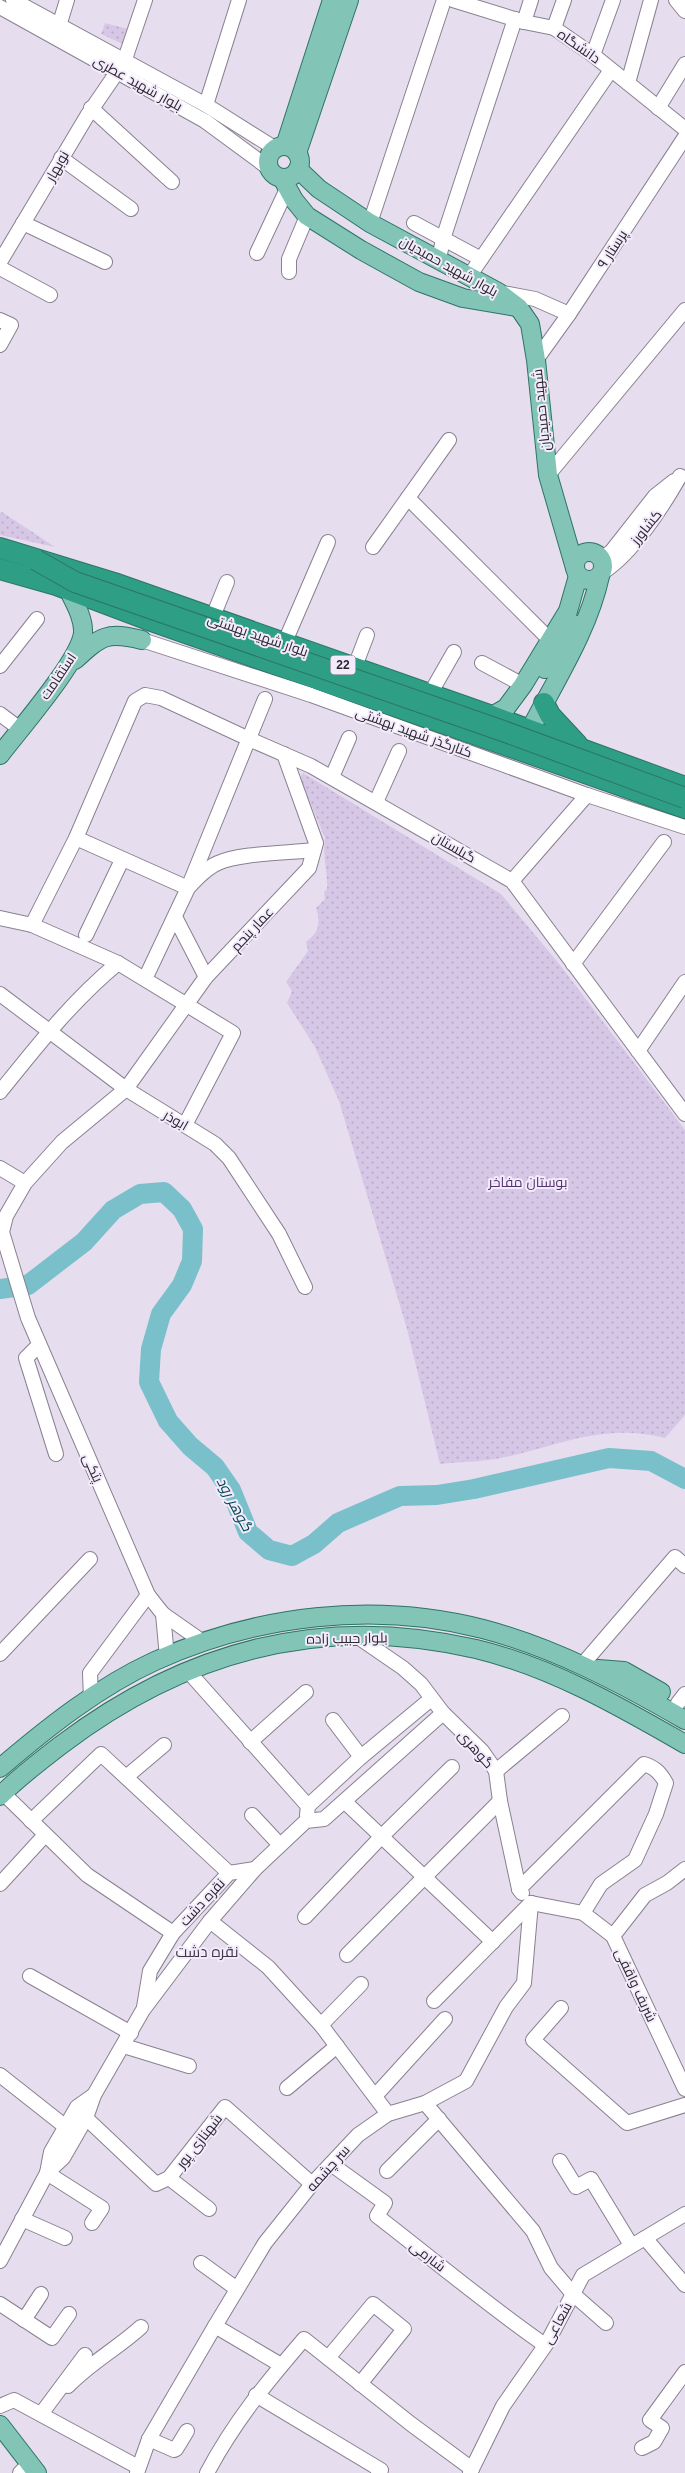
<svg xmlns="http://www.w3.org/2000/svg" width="685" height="2473" font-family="Helvetica,Cairo,sans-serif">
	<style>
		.green { fill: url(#green-dots) }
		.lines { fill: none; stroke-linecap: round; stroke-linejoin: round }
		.river { stroke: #79c0ca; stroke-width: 20 }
		.minor-casing { stroke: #898190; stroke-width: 16 }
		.major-casing { stroke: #2d7466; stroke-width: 20 }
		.highway-casing { stroke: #2d7466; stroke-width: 22 }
		.minor { stroke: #fff; stroke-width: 14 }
		.major { stroke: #82c5b6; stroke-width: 18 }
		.highway { stroke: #2e9e85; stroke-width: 20 }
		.highway-bridge-casing { stroke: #2d7466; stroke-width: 22; stroke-linecap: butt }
		.highway-bridge { stroke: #2e9e85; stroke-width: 20 }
		.labels { text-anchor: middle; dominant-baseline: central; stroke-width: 4; stroke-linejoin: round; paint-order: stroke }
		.shield { fill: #f3ebfc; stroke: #66626b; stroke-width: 1 }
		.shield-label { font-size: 12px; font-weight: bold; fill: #2a272d }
		.street-label { font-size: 14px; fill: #2a272d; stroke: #f3ebfc }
		.park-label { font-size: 14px; fill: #55336f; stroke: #f3ebfc }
		.water-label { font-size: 15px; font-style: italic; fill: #01474e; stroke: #f3ebfc }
		.neighbourhood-label { font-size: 15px; fill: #3f3845; stroke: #f3ebfc }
	</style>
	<defs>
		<pattern id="green-dots" width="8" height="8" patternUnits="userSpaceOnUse" patternTransform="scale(1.25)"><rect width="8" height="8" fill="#d7c7e6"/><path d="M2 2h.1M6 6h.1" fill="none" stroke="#b9abc6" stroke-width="1.8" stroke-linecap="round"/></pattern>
	</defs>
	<rect width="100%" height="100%" fill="#e6ddee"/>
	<g class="green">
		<polygon points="105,23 132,30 127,46 101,34"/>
		<polygon points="2,512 55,547 0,535 0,513"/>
		<path d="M303,773L501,894L560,965L685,1130V1415L665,1438C597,1421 553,1450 489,1460C473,1462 456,1462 440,1464L407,1329L339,1101L315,1047L287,1003L292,991L286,982L308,951L306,942C319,932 321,924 316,908L325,899L324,892L327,889C328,872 322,855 325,838L300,778Z"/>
	</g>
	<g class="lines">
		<polyline class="river" points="0,1289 28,1285 84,1242 113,1210 140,1194 164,1192 182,1209 193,1229 192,1261 182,1285 161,1314 151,1349 149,1382 168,1421 190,1446 215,1467 231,1490 248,1532 269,1550 292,1556 314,1544 338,1523 400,1496 437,1495 474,1489 609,1458 651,1461 685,1479"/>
		<g class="minor-casing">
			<g id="minor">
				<polyline points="13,0 206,105 276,149"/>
				<polyline points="453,0 524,22 554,28 593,55 685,129"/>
				<polyline points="676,0 685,11"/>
				<polyline points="0,7 205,121 270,169"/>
				<polyline points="524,22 531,0"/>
				<polyline points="59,26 67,0"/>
				<polyline points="554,28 564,0"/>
				<polyline points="593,55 613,0"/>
				<polyline points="628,83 651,0"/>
				<polyline points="206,105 239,0"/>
				<polyline points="91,108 172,182"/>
				<polyline points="658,108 685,64"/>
				<polyline points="61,158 131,209"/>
				<polyline points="23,223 105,262"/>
				<polyline points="370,223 444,0"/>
				<polyline points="414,223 481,259"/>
				<polyline points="257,253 287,189"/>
				<polyline points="439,259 443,239 515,19"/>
				<polyline points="0,262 87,116 124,62 145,0"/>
				<polyline points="0,268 50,295"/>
				<polyline points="289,272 289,259 307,216"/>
				<polyline points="470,275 611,70"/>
				<polyline points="498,292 535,299 569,314"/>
				<polyline points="0,320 11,325 0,345"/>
				<polyline points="536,360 569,314 685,137"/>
				<polyline points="548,475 685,310"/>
				<polyline points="408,498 549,639"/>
				<polyline points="373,547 449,440"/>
				<polyline points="601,558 611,552 655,496 674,481"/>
				<path d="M603,572C632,554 663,506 680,476"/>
				<polyline points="212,619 227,582"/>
				<polyline points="142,640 311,695 587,795 685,827"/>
				<polyline points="284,644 328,542"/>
				<polyline points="482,663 523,685"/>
				<polyline points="0,666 37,619"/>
				<polyline points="354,669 367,635"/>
				<polyline points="430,694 454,652"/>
				<polyline points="0,714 20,729"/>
				<polyline points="332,777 349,738"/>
				<polyline points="376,802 399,751"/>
				<polyline points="76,838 188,888 265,699"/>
				<polyline points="512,881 587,795"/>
				<polyline points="175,917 206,977"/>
				<polyline points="0,918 32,925 118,963 233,1033 185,1125"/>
				<polyline points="32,925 76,838 135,701 145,695 161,698 249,739 311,766 512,881 685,1114"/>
				<polyline points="86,935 122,860"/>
				<polyline points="573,964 664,842"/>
				<path d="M145,979L188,888C196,879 206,868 218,863C239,853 289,853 314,850"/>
				<polyline points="0,994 126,1089 215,1144 229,1158 279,1234 305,1287"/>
				<polyline points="638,1051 685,982"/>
				<path d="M0,1092C37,1046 72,1001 118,963"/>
				<polyline points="0,1168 25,1183"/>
				<polyline points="39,1345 26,1358 56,1454"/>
				<polyline points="163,1614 167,1657"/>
				<polyline points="355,1635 403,1668 421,1684 443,1713 482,1751 496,1771 500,1801 519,1889 522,1893"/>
				<polyline points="203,1642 163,1614 148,1595 28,1318 2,1232 6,1216 25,1183 62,1142 126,1089 206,977 309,868 316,843 284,754"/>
				<polyline points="0,1654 90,1559"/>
				<polyline points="582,1665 675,1557 685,1566"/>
				<polyline points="187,1670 308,1806"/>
				<polyline points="91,1699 90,1673 148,1595"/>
				<polyline points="678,1703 685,1694"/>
				<polyline points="333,1720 361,1757"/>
				<polyline points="250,1742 306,1692"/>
				<polyline points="496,1771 562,1716"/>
				<polyline points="126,1777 164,1745"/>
				<polyline points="3,1793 87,1875 173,1933"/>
				<polyline points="345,1802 493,1942"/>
				<polyline points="252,1815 280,1845"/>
				<polyline points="307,1815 308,1806 361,1757 431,1699"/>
				<polyline points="31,1821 101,1754 229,1873"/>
				<polyline points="0,1884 45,1835"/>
				<path d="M519,1889L644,1764C656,1768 660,1773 666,1783L656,1814L635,1860L601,1884L583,1913"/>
				<polyline points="531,1903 583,1913 613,1936 685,2089"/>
				<polyline points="305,1917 382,1836 452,1767"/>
				<polyline points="210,1921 268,1967 321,2025 388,2114"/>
				<polyline points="613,1936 645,1895 667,1883 685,1869"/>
				<polyline points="347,1955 500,1801"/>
				<polyline points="30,1976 131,2033"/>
				<polyline points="434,2001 531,1903"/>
				<polyline points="144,2007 150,1971 173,1933 229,1873 255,1869"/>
				<polyline points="561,2008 533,2040 627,2123 685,2105"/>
				<polyline points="321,2025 361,1984"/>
				<polyline points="124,2046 189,2066"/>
				<polyline points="0,2075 76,2135"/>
				<polyline points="287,2088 337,2046"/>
				<polyline points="375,2096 445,2019"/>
				<polyline points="425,2103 533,2231 551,2268 573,2294 606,2323"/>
				<polyline points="86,2118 156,2184 169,2178 225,2107 312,2184"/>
				<polyline points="560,2161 576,2187 591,2179 631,2245"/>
				<path d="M331,2164L385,2203L377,2216C433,2259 487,2305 545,2345"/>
				<polyline points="387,2171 439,2119"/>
				<polyline points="47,2173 51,2152 77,2107 94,2095"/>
				<polyline points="47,2173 102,2208 92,2223"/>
				<polyline points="169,2178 209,2209"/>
				<polyline points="22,2219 65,2238"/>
				<polyline points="645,2238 685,2285"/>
				<polyline points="0,2261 47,2173 63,2158 86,2118 94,2095 143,2010 210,1921 255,1869 306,1821 324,1819 443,1713"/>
				<polyline points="201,2263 237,2289"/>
				<polyline points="0,2304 52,2338 69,2314"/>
				<polyline points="24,2320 41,2294"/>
				<polyline points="215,2326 281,2365"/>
				<polyline points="328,2358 373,2304 404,2329 360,2384"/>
				<path d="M63,2385L68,2386C90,2363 118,2348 141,2327"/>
				<polyline points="256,2395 381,2470 378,2473"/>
				<polyline points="0,2406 14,2400 138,2467"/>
				<polyline points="41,2414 85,2355"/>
				<polyline points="149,2439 174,2450 176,2449 187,2431"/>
				<polyline points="642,2448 654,2442 662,2428 650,2420 685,2372"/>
				<polyline points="20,2473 29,2464"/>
				<polyline points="137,2473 149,2439 215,2326 265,2243 312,2184 358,2135 388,2114 425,2103 466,2081 506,2007 524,1983 531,1903"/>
				<path d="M207,2473C234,2422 267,2382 304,2339L411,2424L472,2469"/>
				<polyline points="470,2473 503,2406 547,2343 583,2275 685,2214"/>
			</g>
		</g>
		<g class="major-casing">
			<g id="major">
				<polyline points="285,146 332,0"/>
				<circle cx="284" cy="162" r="16"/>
				<polyline points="297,153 349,0"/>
				<polyline points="298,169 319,189 370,223 498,292 519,308 530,324 536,360 548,475 575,568"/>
				<polyline points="282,178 294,200 307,216 361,250 419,282 463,298 516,307"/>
				<circle cx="589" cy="566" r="14"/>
				<path d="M75,660C101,636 107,631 142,640"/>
				<polyline points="545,669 573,624"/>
				<polyline points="492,716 506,708 523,685 568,611 578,576"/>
				<path d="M530,730C555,681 588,631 600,576"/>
				<path d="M0,755C19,730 80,660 83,633C84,618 74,602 68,589"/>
				<polyline points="598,1669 624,1671 661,1692"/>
				<path d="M0,1768C47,1728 98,1687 155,1661C257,1615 374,1601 483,1629C555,1648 621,1683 685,1720"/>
				<path d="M0,1796C19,1777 40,1761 61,1745C185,1651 322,1613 476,1649C551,1667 619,1706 685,1744"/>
				<polyline points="0,2425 37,2473"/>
			</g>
		</g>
		<g class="highway-casing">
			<g id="highway">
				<polyline points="0,548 114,583 486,714 685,787"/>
				<polyline points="0,569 56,585 146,619 685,808"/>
				<polyline points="544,703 550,715 577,744"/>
			</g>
		</g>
		<use href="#minor" class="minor"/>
		<use href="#major" class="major"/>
		<use href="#highway" class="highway"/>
		<g class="highway-bridge-casing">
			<polyline id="highway-bridge" points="36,560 75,582 503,731 685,798"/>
		</g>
		<use href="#highway-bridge" class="highway-bridge"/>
	</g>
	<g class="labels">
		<rect class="shield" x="330.5" y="655.5" width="25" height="19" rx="4"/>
		<g class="shield-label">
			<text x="343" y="665">22</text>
		</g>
		<g class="street-label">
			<text transform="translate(579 46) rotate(35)">دانشگاه</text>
			<text transform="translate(138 83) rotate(29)">بلوار شهید عطری</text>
			<text transform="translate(57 166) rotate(-60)">نوبهار</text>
			<text transform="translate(612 249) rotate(-57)">پرستار ۹</text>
			<text transform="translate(449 266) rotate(29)">بلوار شهید حمیدیان</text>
			<text transform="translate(541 410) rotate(-96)">شهید حمیدیان</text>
			<text transform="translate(646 527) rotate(-51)">کشاورز</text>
			<text transform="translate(258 635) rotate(19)">بلوار شهید بهشتی</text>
			<text transform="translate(58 676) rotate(-56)">استقامت</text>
			<text transform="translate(414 732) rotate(20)">کنارگذر شهید بهشتی</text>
			<text transform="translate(454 847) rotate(30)">گیلستان</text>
			<text transform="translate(252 929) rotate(-47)">عمار پنجم</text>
			<text transform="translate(176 1120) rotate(30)">ابوذر</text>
			<text transform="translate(93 1468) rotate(66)">پتکی</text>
			<text transform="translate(347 1638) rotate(-1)">بلوار حبیب زاده</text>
			<text transform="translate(476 1749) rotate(49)">گوهری</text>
			<text transform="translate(202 1902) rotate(-47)">نقره دشت</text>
			<text transform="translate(636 1985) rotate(65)">شریف واقفی</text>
			<text transform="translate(199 2141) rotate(-52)">شهنازی پور</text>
			<text transform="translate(328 2168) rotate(-48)">سر چشمه</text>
			<text transform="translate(428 2256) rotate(38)">شارمی</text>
			<text transform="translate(557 2323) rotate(-61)">شعاعی</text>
		</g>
		<g class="park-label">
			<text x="528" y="1182">بوستان مفاخر</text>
		</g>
		<g class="water-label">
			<text transform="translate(235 1504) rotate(62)">گوهر رود</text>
		</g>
		<g class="neighbourhood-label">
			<text x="207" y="1951">نقره دشت</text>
		</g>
	</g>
</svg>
